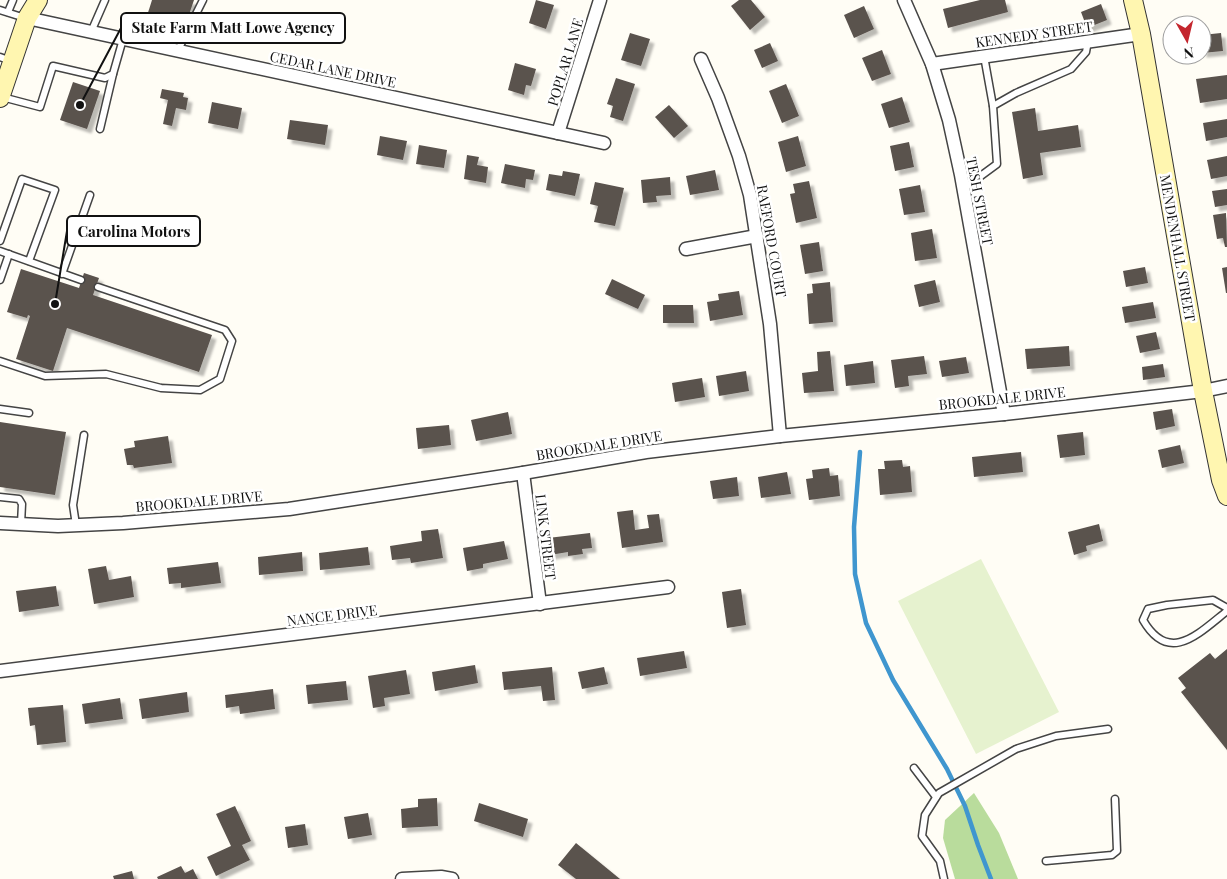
<svg xmlns="http://www.w3.org/2000/svg" width="1227" height="879" font-family="'Playfair Display',serif">
	<style>
		.forest { fill: #b9dc9c }
		.pitch { fill: #e6f2cf }
		.lines { fill: none; stroke-linecap: round; stroke-linejoin: round }
		.stream { stroke: #3f96cf; stroke-width: 4.5 }
		.building { fill: #5a524d; filter: url(#shadow) }
		.lane-casing { stroke: #444; stroke-width: 9 }
		.street-casing { stroke: #444; stroke-width: 15 }
		.secondary-casing { stroke: #333; stroke-width: 20 }
		.lane { stroke: #fff; stroke-width: 6 }
		.street { stroke: #fff; stroke-width: 12 }
		.secondary { stroke: #fff6b0; stroke-width: 18 }
		.labels { text-anchor: middle; dominant-baseline: central; stroke-width: 5; stroke-linejoin: round; paint-order: stroke }
		.street-label { font-size: 14px; fill: #111; stroke: #fff }
		.leader { fill: none; stroke: #111; stroke-width: 2 }
		.callout-dot { fill: #111; stroke: #fff; stroke-width: 2 }
		.callout { fill: #fff; stroke: #111; stroke-width: 2 }
		.callout-label { font-size: 15px; text-anchor: middle; font-weight: bold; fill: #111 }
	</style>
	<defs>
		<filter id="shadow"><feDropShadow dx="4.5" dy="4.5" stdDeviation="1" flood-color="#0004"/></filter>
	</defs>
	<rect width="100%" height="100%" fill="#fffdf5"/>
	<polygon class="forest" points="974,793 999,833 1018,879 955,879 943,838 945,820"/>
	<polygon class="pitch" points="981,559 1059,712 976,754 898,601"/>
	<g class="lines">
		<polyline class="stream" points="860,452 854,527 855,574 866,623 893,680 947,769 965,806 978,845 991,879"/>
	</g>
	<g class="building">
		<polygon points="152,0 194,0 183,32 146,19"/>
		<polygon points="536,0 554,5 546,29 529,23"/>
		<polygon points="739,0 751,0 765,17 750,30 731,6"/>
		<polygon points="980,0 1005,0 1008,12 948,28 943,9"/>
		<polygon points="1101,4 1107,20 1087,28 1081,12"/>
		<polygon points="864,6 874,29 854,38 844,15"/>
		<polygon points="630,33 650,39 641,66 621,60"/>
		<polygon points="1221,33 1223,51 1202,53 1202,35"/>
		<polygon points="770,43 778,61 762,68 754,50"/>
		<polygon points="882,50 891,74 872,81 862,58"/>
		<polygon points="515,63 536,69 531,86 526,85 524,95 508,90"/>
		<polygon points="1227,75 1227,99 1200,103 1196,79"/>
		<polygon points="616,78 635,84 623,121 610,117 613,106 607,104"/>
		<polygon points="73,82 100,91 87,129 60,120"/>
		<polygon points="786,84 799,116 782,123 769,91"/>
		<polygon points="162,89 184,93 183,97 188,98 186,110 176,108 172,126 163,124 168,100 160,98"/>
		<polygon points="902,97 910,122 889,128 881,104"/>
		<polygon points="212,102 242,108 238,129 208,123"/>
		<polygon points="669,105 688,126 674,138 655,117"/>
		<polygon points="1035,108 1038,131 1078,125 1081,147 1040,153 1043,175 1023,179 1012,112"/>
		<polygon points="1227,119 1227,137 1206,141 1203,123"/>
		<polygon points="290,120 328,125 325,145 287,139"/>
		<polygon points="380,136 407,141 403,160 377,155"/>
		<polygon points="798,136 806,166 786,172 778,142"/>
		<polygon points="909,142 914,167 895,171 890,146"/>
		<polygon points="419,145 447,150 444,168 416,164"/>
		<polygon points="467,155 479,157 477,165 488,167 486,183 464,179"/>
		<polygon points="1227,156 1227,176 1211,179 1207,160"/>
		<polygon points="505,164 535,170 533,180 526,179 525,188 501,183"/>
		<polygon points="715,170 719,190 690,195 686,176"/>
		<polygon points="563,171 580,174 575,196 546,190 549,174 562,176"/>
		<polygon points="670,177 671,195 656,196 657,202 643,203 641,180"/>
		<polygon points="809,181 817,218 796,223 790,194 795,193 793,184"/>
		<polygon points="595,182 624,188 615,226 594,222 598,206 590,204"/>
		<polygon points="920,185 925,212 904,215 899,189"/>
		<polygon points="1227,189 1227,205 1215,207 1212,191"/>
		<polygon points="1226,213 1227,247 1225,247 1223,238 1217,239 1213,215"/>
		<polygon points="932,229 937,258 915,261 911,233"/>
		<polygon points="819,242 823,271 805,274 800,245"/>
		<polygon points="1145,267 1148,283 1126,287 1123,271"/>
		<polygon points="1227,267 1227,293 1226,293 1222,268"/>
		<polygon points="21,269 79,288 84,273 99,278 93,295 212,335 199,372 67,328 53,371 16,359 30,316 28,315 27,318 7,312"/>
		<polygon points="612,279 645,295 638,309 605,294"/>
		<polygon points="935,280 940,302 919,307 914,285"/>
		<polygon points="830,282 833,322 809,324 807,294 813,293 812,284"/>
		<polygon points="739,291 743,315 710,321 707,302 719,300 718,294"/>
		<polygon points="1153,302 1156,318 1125,323 1122,307"/>
		<polygon points="663,305 693,305 694,323 663,323"/>
		<polygon points="1156,332 1160,349 1140,353 1136,336"/>
		<polygon points="1069,346 1070,366 1027,369 1025,349"/>
		<polygon points="830,351 834,391 804,393 802,373 818,371 817,352"/>
		<polygon points="924,356 927,374 908,376 909,386 895,388 891,360"/>
		<polygon points="966,357 969,373 942,377 939,361"/>
		<polygon points="873,361 875,383 846,386 844,365"/>
		<polygon points="1163,364 1165,377 1143,380 1142,367"/>
		<polygon points="746,371 749,391 719,396 716,376"/>
		<polygon points="702,378 705,397 675,402 672,383"/>
		<polygon points="1172,409 1175,426 1156,430 1153,412"/>
		<polygon points="508,412 512,434 476,441 471,420"/>
		<polygon points="0,422 66,432 55,495 0,487"/>
		<polygon points="449,425 451,445 418,449 416,428"/>
		<polygon points="1083,432 1085,455 1060,458 1057,435"/>
		<polygon points="168,436 172,463 134,468 133,465 127,465 124,449 135,447 134,441"/>
		<polygon points="1180,445 1184,463 1162,468 1158,450"/>
		<polygon points="1021,452 1023,472 974,477 972,457"/>
		<polygon points="902,460 903,467 910,466 912,492 880,495 878,469 885,469 884,461"/>
		<polygon points="829,468 830,476 838,475 840,496 809,500 806,479 813,478 812,470"/>
		<polygon points="787,472 791,494 761,498 758,477"/>
		<polygon points="737,477 739,496 713,499 710,481"/>
		<polygon points="633,510 635,530 649,528 647,515 659,514 663,542 622,548 617,512"/>
		<polygon points="1099,524 1103,541 1086,546 1087,551 1074,555 1068,532"/>
		<polygon points="438,529 443,558 411,563 410,558 392,560 390,546 422,541 421,531"/>
		<polygon points="590,533 592,548 582,549 583,554 568,556 568,552 550,555 548,538"/>
		<polygon points="504,541 508,559 483,564 483,568 467,571 463,548"/>
		<polygon points="368,547 370,565 320,570 319,553"/>
		<polygon points="302,552 303,571 259,575 258,557"/>
		<polygon points="218,562 221,583 181,588 181,583 169,584 167,568"/>
		<polygon points="106,566 109,580 131,576 134,597 94,604 88,569"/>
		<polygon points="56,586 59,606 19,612 16,591"/>
		<polygon points="741,589 746,625 727,628 722,592"/>
		<polygon points="1227,649 1227,750 1181,692 1186,688 1178,678 1210,653 1215,659"/>
		<polygon points="684,651 687,668 640,676 637,658"/>
		<polygon points="475,665 478,683 435,691 432,672"/>
		<polygon points="552,667 555,700 543,701 541,686 504,690 502,672"/>
		<polygon points="604,667 608,684 582,689 578,672"/>
		<polygon points="406,670 410,694 384,698 385,706 373,708 368,676"/>
		<polygon points="346,681 348,700 308,704 306,685"/>
		<polygon points="273,689 275,709 240,714 239,706 226,708 225,695"/>
		<polygon points="187,692 189,712 142,719 139,699"/>
		<polygon points="120,698 123,719 85,724 82,704"/>
		<polygon points="63,705 66,742 37,745 35,725 30,726 28,708"/>
		<polygon points="437,798 438,826 402,828 401,809 418,807 418,799"/>
		<polygon points="479,803 528,819 523,837 474,821"/>
		<polygon points="235,806 251,841 242,845 250,860 216,876 207,857 231,846 216,814"/>
		<polygon points="368,813 372,835 348,839 344,817"/>
		<polygon points="305,824 308,845 288,848 285,827"/>
		<polygon points="576,843 620,879 576,879 558,865"/>
		<polygon points="181,866 185,873 193,869 198,879 158,879 157,877"/>
		<polygon points="132,871 134,879 114,879 113,876"/>
	</g>
	<g class="lines">
		<g class="lane-casing">
			<g id="lane">
				<polyline points="0,10 25,18"/>
				<polyline points="8,12 13,0"/>
				<polyline points="91,32 105,0"/>
				<polyline points="178,50 203,0"/>
				<polyline points="984,56 993,106"/>
				<polyline points="0,57 11,61"/>
				<polyline points="2,97 40,107 53,66 105,78 113,74 123,39"/>
				<polyline points="100,129 113,74"/>
				<polyline points="963,189 997,164 993,106 1016,93 1071,69 1086,52 1088,41"/>
				<polyline points="0,241 22,179 55,190 29,261"/>
				<polyline points="0,251 81,280"/>
				<polyline points="62,274 90,195"/>
				<polyline points="0,280 9,254"/>
				<polyline points="0,361 45,376 106,374 161,388 200,390 220,379 232,341 225,330 98,287"/>
				<polyline points="0,409 29,413"/>
				<polyline points="0,497 19,499 22,504 21,524"/>
				<polyline points="76,525 73,505 84,435"/>
				<path d="M1227,608L1213,600L1167,605L1148,609L1143,620C1169,665 1198,634 1227,611"/>
				<polyline points="914,768 936,797"/>
				<polyline points="1046,861 1112,855 1117,851 1115,799"/>
				<polyline points="944,879 940,861 922,836 925,815 939,793 1016,749 1056,736 1108,729"/>
			</g>
		</g>
		<g class="street-casing">
			<g id="street">
				<polyline points="904,0 932,64 949,120 961,175 1004,414"/>
				<polyline points="27,18 604,143"/>
				<polyline points="701,59 718,98 739,156 750,195 770,324 780,436"/>
				<polyline points="932,64 1141,34"/>
				<polyline points="558,133 600,0"/>
				<polyline points="686,249 757,236"/>
				<polyline points="523,473 540,604"/>
				<polyline points="0,523 58,526 123,523 289,509 523,473 646,452 780,436 1004,414 1203,391 1227,386"/>
				<polyline points="0,671 668,587"/>
				<polyline points="402,879 441,877 452,879"/>
			</g>
		</g>
		<g class="secondary-casing">
			<g id="secondary">
				<polyline points="1133,0 1141,34 1203,391 1221,480 1227,496"/>
				<polyline points="0,98 27,18 38,0"/>
			</g>
		</g>
		<use href="#lane" class="lane"/>
		<use href="#street" class="street"/>
		<use href="#secondary" class="secondary"/>
	</g>
	<g class="labels">
		<g class="street-label">
			<text transform="translate(1034 34) rotate(-8)">KENNEDY STREET</text>
			<text transform="translate(565 62) rotate(-73)">POPLAR LANE</text>
			<text transform="translate(333 69) rotate(12)">CEDAR LANE DRIVE</text>
			<text transform="translate(980 201) rotate(79)">TESH STREET</text>
			<text transform="translate(772 241) rotate(80)">RAEFORD COURT</text>
			<text transform="translate(1178 248) rotate(80)">MENDENHALL STREET</text>
			<text transform="translate(1002 398) rotate(-6)">BROOKDALE DRIVE</text>
			<text transform="translate(599 445) rotate(-9)">BROOKDALE DRIVE</text>
			<text transform="translate(199 501) rotate(-5)">BROOKDALE DRIVE</text>
			<text transform="translate(546 537) rotate(83)">LINK STREET</text>
			<text transform="translate(332 615) rotate(-7)">NANCE DRIVE</text>
		</g>
	</g>
	<path class="leader" d="M80 105L121 28M55 304L67 231"/>
	<g class="callout-dot">
		<circle cx="80" cy="105" r="5"/>
		<circle cx="55" cy="304" r="5"/>
	</g>
	<g class="callout">
		<rect x="121" y="13" width="224" height="30" rx="5"/>
		<rect x="67" y="216" width="133" height="30" rx="5"/>
	</g>
	<g class="callout-label">
		<text x="233" y="33">State Farm Matt Lowe Agency</text>
		<text x="134" y="237">Carolina Motors</text>
	</g>
	<g transform="translate(1187 40) rotate(172)"><circle r="24" fill="#ffffff" stroke="#a0a0a0"/>
	<path d="M0-4L9 19L0 12L-9 19Z" fill="#c4262e"/>
	<text y="-8" font-size="14" font-weight="bold" text-anchor="middle" fill="#111111">N</text>
	</g>
</svg>
